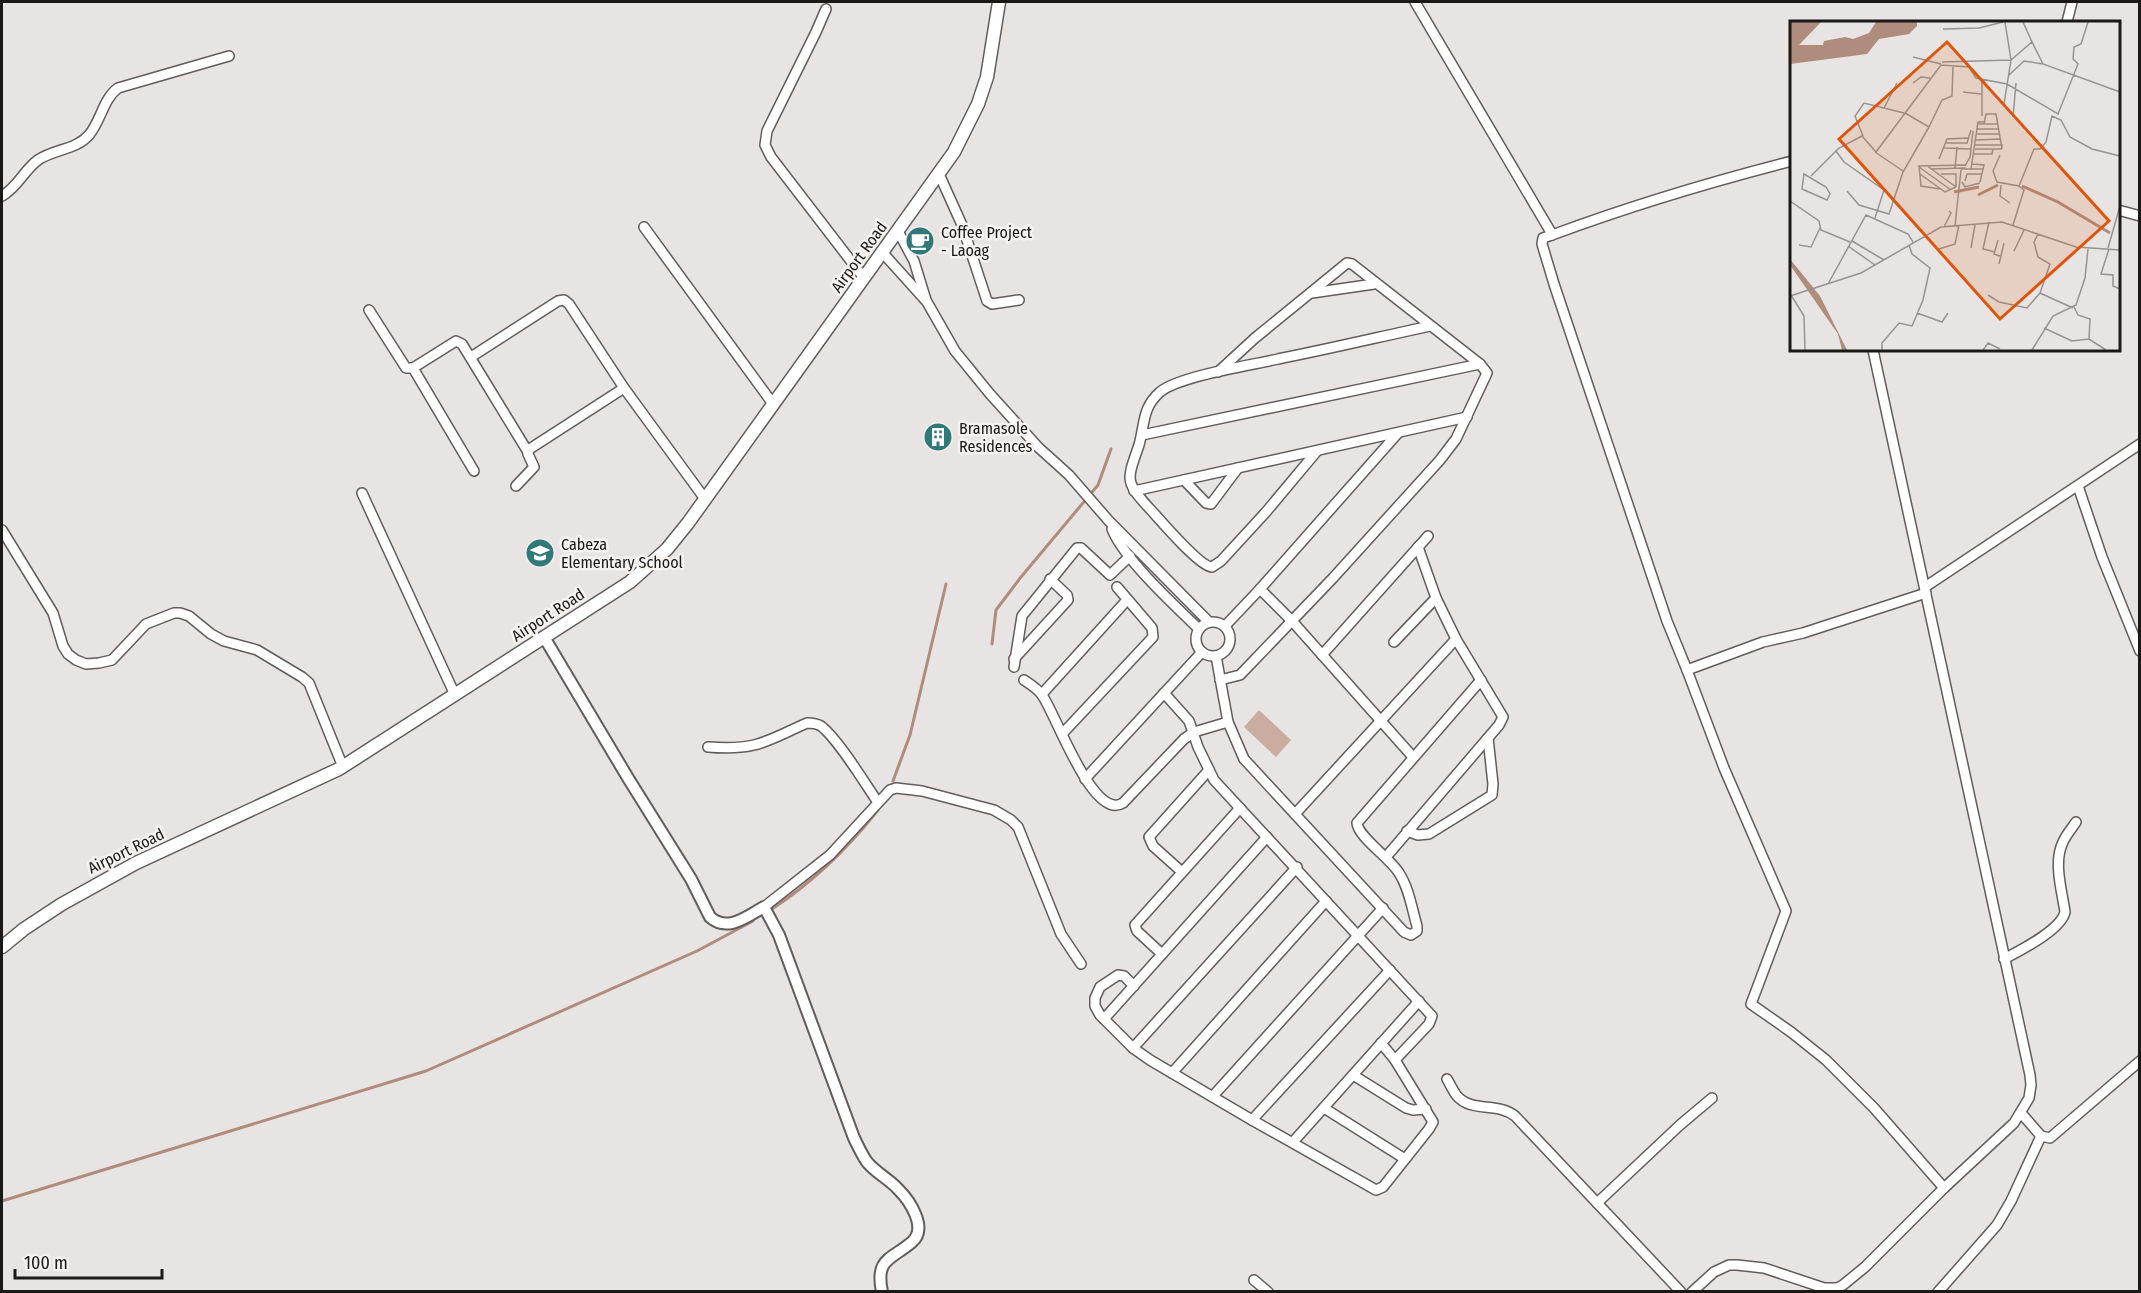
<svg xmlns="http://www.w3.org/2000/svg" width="2141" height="1293" font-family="'Fira Sans Condensed',sans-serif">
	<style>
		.green { fill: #caada0 }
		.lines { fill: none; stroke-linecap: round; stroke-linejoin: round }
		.stream { stroke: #af8c7c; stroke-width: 3 }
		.minor-casing { stroke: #605d5c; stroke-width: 12 }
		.tertiary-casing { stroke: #605d5c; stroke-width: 14 }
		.secondary-casing { stroke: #605d5c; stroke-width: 15 }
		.minor { stroke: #fff; stroke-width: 9 }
		.tertiary { stroke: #fff; stroke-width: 10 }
		.secondary { stroke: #fff; stroke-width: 12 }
		.labels { text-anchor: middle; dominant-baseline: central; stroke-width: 5; stroke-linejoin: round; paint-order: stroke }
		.poi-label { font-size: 16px; fill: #1a1918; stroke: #f5f2f0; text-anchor: start }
		.street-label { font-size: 16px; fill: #1a1918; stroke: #f5f2f0 }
		.inset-river { fill: none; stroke: #af8c7c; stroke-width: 3 }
		.inset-road { fill: none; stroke: #969392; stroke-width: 1.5 }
		.view { fill: #de560d; fill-opacity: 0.15; stroke: #de560d; stroke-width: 3 }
		.inset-edge { fill: none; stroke: #1a1918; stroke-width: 3 }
	</style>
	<rect width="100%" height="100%" fill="#e8e4e3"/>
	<polygon class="green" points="1259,710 1291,740 1276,757 1244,727"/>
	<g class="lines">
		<g class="stream">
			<polyline points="992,644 996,610 1021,577 1098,485 1111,449"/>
			<polyline points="893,781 910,735 946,584"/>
			<path d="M772,909C813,882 848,848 878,810"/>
			<polyline points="2,1201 426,1071 697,951 753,921"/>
		</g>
		<g class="minor-casing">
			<g id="minor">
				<polyline points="1415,2 1549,229 1552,235 1543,238 1542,244 1554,284 1667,621 1687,670"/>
				<polyline points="826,9 816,32 767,131 765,145 771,157 864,278"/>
				<polyline points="2067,22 2072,2"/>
				<polyline points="939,174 962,225 987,301 992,304 1019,300"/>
				<path d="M2,196C18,187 24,170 38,160C54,149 76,150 89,135C101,121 103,99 118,88L229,56"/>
				<polyline points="2118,210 2140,216"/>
				<polyline points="644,227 773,404"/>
				<polyline points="898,231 914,261 926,300"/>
				<path d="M1552,235C1630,206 1710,182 1792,161"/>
				<polyline points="882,252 927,302 955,351 990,394 1038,447 1069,475 1109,521 1209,622"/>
				<polyline points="1312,293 1374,284"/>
				<polyline points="369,310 406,368 413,368 456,341 462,344 528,452"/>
				<polyline points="471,357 558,301 564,300 569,304 624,388 705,499"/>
				<polyline points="413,368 474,471"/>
				<polyline points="1218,372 1255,338 1347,263 1352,264 1480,364 1487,373 1456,439 1440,460 1333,578 1240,675 1220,680"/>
				<polyline points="1142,435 1480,364"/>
				<path d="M1317,451L1266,512L1221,561L1212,567C1200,567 1160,520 1150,509C1124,481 1127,480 1139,445C1145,423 1142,408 1160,392C1179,376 1252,365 1278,359C1329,349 1379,337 1430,326"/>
				<polyline points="1184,480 1206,503 1211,504 1238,468"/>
				<polyline points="516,486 534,467 528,454 528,450 624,388"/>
				<polyline points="2078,486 2102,557 2140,651"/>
				<polyline points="1134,491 1467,417"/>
				<polyline points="362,493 455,695"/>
				<path d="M1112,529C1124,559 1175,606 1199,629"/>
				<polyline points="2,530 53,613 63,646 68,654 76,660 86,664 99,663 112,660 146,624 174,613 180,613 189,616 211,634 224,641 257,650 302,677 309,683 343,767"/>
				<polyline points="1925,587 2140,444"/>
				<polyline points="1260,589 1292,621 1413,757"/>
				<polyline points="1926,593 1803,633 1763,642 1687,670 1724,768 1786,911 1751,1004 1791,1032 1826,1060 1874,1108 1944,1188"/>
				<circle cx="1213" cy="639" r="17"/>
				<polyline points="1225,626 1260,589 1398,433"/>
				<polyline points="1394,642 1436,598"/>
				<polyline points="1322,655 1428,536"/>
				<path d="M1216,656L1228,722L1244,759L1404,932L1411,935L1417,931V926C1412,909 1409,888 1399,873C1390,858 1358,837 1357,823L1481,680"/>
				<polyline points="1014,659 1068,600 1067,595 1050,579"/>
				<polyline points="1014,667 1022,616 1077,548 1081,548 1110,575 1130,556"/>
				<path d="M1024,680C1030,684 1038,689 1042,695C1056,714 1093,822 1123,803L1184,739L1194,732L1228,722"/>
				<polyline points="1164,693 1189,721 1198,747 1214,780 1432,1016 1429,1024 1395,1060"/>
				<polyline points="1042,694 1127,600"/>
				<polyline points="1063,733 1153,637 1152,628 1117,587"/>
				<path d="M708,747C757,751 766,741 807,723C812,723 816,723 821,726C838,739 864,782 877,801"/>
				<polyline points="1085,779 1202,652"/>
				<polyline points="1295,814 1456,639"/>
				<polyline points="1407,831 1418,835 1429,834 1492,795 1493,784 1488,738"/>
				<polyline points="1386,857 1499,725 1503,717 1456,639 1436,598 1418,547"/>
				<polyline points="1182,872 1153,846 1149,837 1209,770"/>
				<polyline points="764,907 830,855 890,790 896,788 922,791 994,810 1011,820 1018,827 1061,934 1081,964"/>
				<polyline points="1162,954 1137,931 1135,925 1240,808"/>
				<path d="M2004,959C2021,950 2061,930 2065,912C2062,891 2053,862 2063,842C2066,835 2072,828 2076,822"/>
				<polyline points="1134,986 1124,976 1118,975 1100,987 1095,998 1095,1006 1100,1015 1133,1048 1150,1060 1252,1120 1376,1190 1383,1187 1429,1129 1433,1122 1395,1060 1381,1043"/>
				<polyline points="1104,1019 1267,837"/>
				<polyline points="1133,1048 1297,867"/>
				<polyline points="1172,1073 1326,901"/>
				<polyline points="1353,1075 1406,1108 1413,1110 1426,1109"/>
				<path d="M1447,1079C1450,1084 1453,1091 1457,1096C1472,1113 1498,1102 1515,1116L1681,1292"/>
				<polyline points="1213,1096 1383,908"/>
				<polyline points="1324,1108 1405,1159"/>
				<polyline points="2021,1113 2041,1136 2050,1138 2140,1061"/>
				<polyline points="1252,1120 1390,970"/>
				<polyline points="1293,1142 1419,1001"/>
				<polyline points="1597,1203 1680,1125 1712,1098"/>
				<polyline points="1254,1280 1268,1292"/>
				<polyline points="1692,1292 1714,1272 1729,1265 1737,1265 1764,1268 1824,1288 1837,1288 1843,1285 1865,1267 1944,1188 2014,1123 2029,1098 2031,1085 2030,1075 1873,350"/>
				<polyline points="1938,1292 1997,1225 2011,1201 2041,1136"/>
			</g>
		</g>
		<g class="tertiary-casing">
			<path id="tertiary" d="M544,637L628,778L691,879L710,917C728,933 747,916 764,907L779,935L854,1138C858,1146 862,1155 867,1162C876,1173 889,1179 898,1189C910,1201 928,1228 912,1242C891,1260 875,1258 882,1292"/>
		</g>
		<g class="secondary-casing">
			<polyline id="secondary" points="2,947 24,929 62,904 136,863 339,769 630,582 667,549 688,523 954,152 978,104 987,77 999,2"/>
		</g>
		<use href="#minor" class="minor"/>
		<use href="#tertiary" class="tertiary"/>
		<use href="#secondary" class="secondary"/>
	</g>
	<defs>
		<g id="cafe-disc" transform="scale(1.5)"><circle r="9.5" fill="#307979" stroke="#f5f2f0"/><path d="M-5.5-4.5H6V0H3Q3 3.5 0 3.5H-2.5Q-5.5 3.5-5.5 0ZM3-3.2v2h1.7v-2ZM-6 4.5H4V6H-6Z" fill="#fff"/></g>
		<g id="building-disc" transform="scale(1.5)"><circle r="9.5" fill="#307979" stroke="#f5f2f0"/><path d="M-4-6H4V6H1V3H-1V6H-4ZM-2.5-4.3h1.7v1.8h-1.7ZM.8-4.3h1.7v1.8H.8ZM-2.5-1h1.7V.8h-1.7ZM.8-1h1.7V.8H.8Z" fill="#fff"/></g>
		<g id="school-disc" transform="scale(1.5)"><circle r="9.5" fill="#307979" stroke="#f5f2f0"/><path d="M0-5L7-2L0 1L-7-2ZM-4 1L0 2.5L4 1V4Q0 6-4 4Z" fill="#fff"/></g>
	</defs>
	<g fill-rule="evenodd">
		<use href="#cafe-disc" x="920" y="241"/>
		<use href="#building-disc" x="938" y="437"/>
		<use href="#school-disc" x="540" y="553"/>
	</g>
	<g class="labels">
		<g class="poi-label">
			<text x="941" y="232">Coffee Project<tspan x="941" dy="18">- Laoag</tspan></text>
			<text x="959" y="428">Bramasole<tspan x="959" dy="18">Residences</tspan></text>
			<text x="561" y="544">Cabeza<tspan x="561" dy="18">Elementary School</tspan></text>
		</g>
		<g class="street-label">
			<text transform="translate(859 257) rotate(-54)">Airport Road</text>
			<text transform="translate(548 615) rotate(-33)">Airport Road</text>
			<text transform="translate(126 851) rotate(-26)">Airport Road</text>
		</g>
	</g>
	<g transform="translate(1790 21)">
		<rect width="330" height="330" fill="#e8e4e3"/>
		<path d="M0,1H31L9,24H33L34,20L55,16L63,18L79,12L86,1H127V5L119,13L89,18L77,33L0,43ZM0,238L30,275L57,329H52L48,313L0,244Z" fill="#af8c7c"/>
		<path class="inset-river" d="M232,165L268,181L320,212M164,171L189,166M188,174L208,164"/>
		<path class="inset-road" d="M233,1L242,21M153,8L189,7L213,1M123,36L151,43M221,39L242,21L253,43L330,71M152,41L221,39M218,55L234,40L253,43M123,62L131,56L140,57M173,71L191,73M214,83L221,39L215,1M94,87L107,62M115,92L139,106L152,79L162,75L163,45M192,95V58M223,96L226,62M187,103H208M194,103L196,93H206L212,128M187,108H209M187,113H210M73,115L65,95L74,82L114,92M186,119L211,118M156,122H177L181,109M185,124H213M154,127L181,128M185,128H212M85,131L113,150M184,133H202L203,128M210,134L203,150L207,161L229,165M149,138L157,118L178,117M182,143L194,144L190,161M136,144L166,166M175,145L180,136L183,110M129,146L161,169M141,148L174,147L171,149M165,148L167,126M174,148H193M181,148L188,101H194M14,153L36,166L40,173L37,179L12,168ZM130,153L155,171L166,166M151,153H166V166M21,155L46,130M175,160L177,153H192M172,161L175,166L190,162M211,164L210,175L220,182M150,168L131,165L129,145L175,144M57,170L69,184L99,193L113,151L139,106M0,180L29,200L31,209L60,221M85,197L94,169L54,141L46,130L49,127L72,115L86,131L151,44L179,46L186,57L217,63L268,93L288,43L283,38L284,26L291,23L298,1M199,201L193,228L205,231M223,204L234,169L229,165L244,128H250L256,121L262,95L271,99L280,116L302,128L330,135M165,205L171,149M154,206L161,192L159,190M248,213L244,221L248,236L260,243L250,272L283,287M208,219L204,233L210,235M62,220L94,239M9,224L21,226L30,207M58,225L85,244M181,227L185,204M318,227L330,185M149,228L165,223L169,204M319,228L311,253L323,254V265L330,268M224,230L234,209M209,243L214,222M38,263L76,194L118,213L123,221M1,274L14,295L15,329M198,274L209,281L237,287L250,272M0,275L71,252L151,206L212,201L286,226L330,229M284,286L288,294L300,298L299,318M127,292L152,301L158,292M254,307L282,320L299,318L316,329M92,329V322L109,302L122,305L133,279L140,247L122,233L119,224M193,329L198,322L210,328M242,329L263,295L286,284L295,257L298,228"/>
		<path class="view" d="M157,21L319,200L210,298L49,118Z"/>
		<rect width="330" height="330" class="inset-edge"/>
	</g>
	<rect width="2141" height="1293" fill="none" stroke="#1a1918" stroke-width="6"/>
	<path d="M15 1269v9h147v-9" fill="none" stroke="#1a1918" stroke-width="3"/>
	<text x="24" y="1269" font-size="18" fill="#1a1918" stroke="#f5f2f0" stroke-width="4.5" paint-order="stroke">100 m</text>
</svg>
